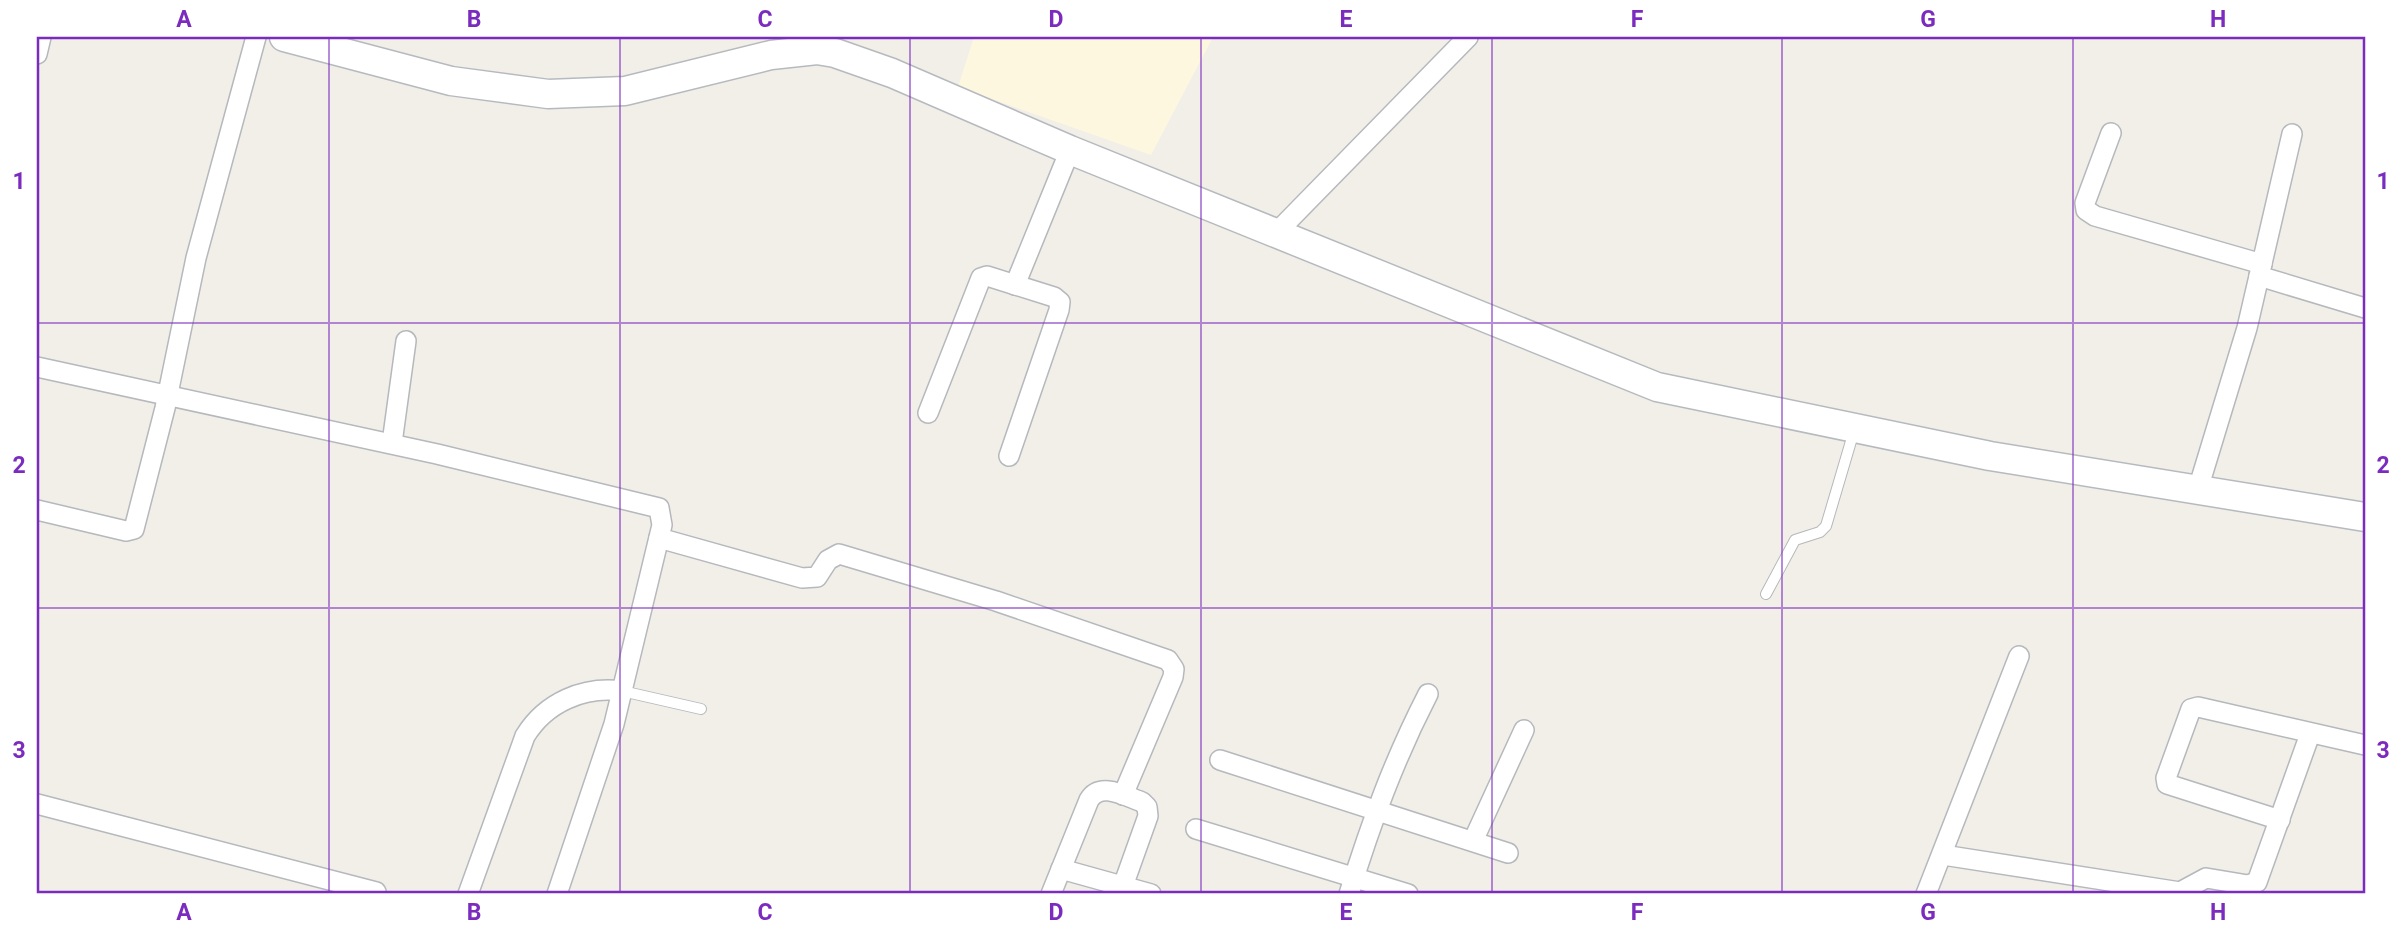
<svg xmlns="http://www.w3.org/2000/svg" width="2402" height="931" font-family="Roboto,sans-serif">
	<style>
		.commercial { fill: #fef7e0 }
		.lines { fill: none; stroke-linecap: round; stroke-linejoin: round }
		.lane-casing { stroke: #b5b8bc; stroke-width: 12 }
		.street-casing { stroke: #b5b8bc; stroke-width: 22 }
		.secondary-casing { stroke: #b6babf; stroke-width: 31 }
		.lane { stroke: #fff; stroke-width: 10 }
		.street { stroke: #fff; stroke-width: 19 }
		.secondary { stroke: #fff; stroke-width: 28 }
		.grid { fill: none; stroke: #7b2cbf; stroke-width: 2; stroke-opacity: 0.55 }
		.neatline { fill: none; stroke: #7b2cbf; stroke-width: 2.5 }
		.grid-label { font-size: 23px; text-anchor: middle; font-weight: bold; fill: #7b2cbf }
	</style>
	<rect width="100%" height="100%" fill="#f1efe8"/>
	<polygon class="commercial" points="974,37 1213,37 1151,155 958,87"/>
	<g class="lines">
		<g class="lane-casing">
			<g id="lane">
				<polyline points="1766,594 1795,540 1820,532 1826,526 1854,431"/>
				<polyline points="622,691 701,709"/>
			</g>
		</g>
		<g class="street-casing">
			<g id="street">
				<polyline points="37,54 41,37"/>
				<polyline points="2111,133 2085,203 2086,210 2095,216 2262,264"/>
				<polyline points="1277,232 1468,37"/>
				<polyline points="2259,276 2365,308"/>
				<polyline points="1015,285 1070,150"/>
				<polyline points="37,367 437,454 659,508 662,525 614,724 557,894"/>
				<polyline points="928,413 981,278 987,276 1054,297 1060,302 1059,310 1009,456"/>
				<polyline points="392,443 406,341"/>
				<polyline points="2198,489 2247,328 2292,134"/>
				<polyline points="37,510 126,531 134,529 165,408 196,258 256,37"/>
				<polyline points="659,538 802,578 817,577 828,560 839,554 996,601 1168,660 1174,669 1173,677 1123,795"/>
				<polyline points="1220,760 1508,853"/>
				<polyline points="37,804 376,892"/>
				<polyline points="2280,820 2167,784 2166,778 2191,709 2198,707 2365,745"/>
				<polyline points="1196,829 1408,894"/>
				<polyline points="1473,841 1524,730"/>
				<polyline points="1943,855 2180,892 2206,878 2248,885 2257,882 2310,734"/>
				<polyline points="1061,869 1151,894"/>
				<path d="M468,894L525,736C546,702 584,686 622,691"/>
				<path d="M1051,894L1089,800C1100,781 1125,796 1142,802L1147,807L1148,816L1123,886"/>
				<path d="M1349,894C1371,823 1394,760 1428,694"/>
				<polyline points="1926,894 2019,656"/>
			</g>
		</g>
		<g class="secondary-casing">
			<polyline id="secondary" points="284,37 451,81 548,94 625,91 771,55 817,50 835,53 892,73 1070,150 1657,387 1990,456 2365,517"/>
		</g>
		<use href="#lane" class="lane"/>
		<use href="#street" class="street"/>
		<use href="#secondary" class="secondary"/>
	</g>
	<path class="grid" d="M329,37V894M620,37V894M910,37V894M1201,37V894M1492,37V894M1782,37V894M2073,37V894M37,323H2365M37,608H2365"/>
	<rect width="2402" height="931" fill="none" stroke="#ffffff" stroke-width="77"/>
	<rect x="38" y="38" width="2326" height="854" class="neatline"/>
	<g class="grid-label">
		<text x="184" y="27">A</text>
		<text x="474" y="27">B</text>
		<text x="765" y="27">C</text>
		<text x="1056" y="27">D</text>
		<text x="1346" y="27">E</text>
		<text x="1637" y="27">F</text>
		<text x="1928" y="27">G</text>
		<text x="2218" y="27">H</text>
		<text x="19" y="189">1</text>
		<text x="2383" y="189">1</text>
		<text x="19" y="473">2</text>
		<text x="2383" y="473">2</text>
		<text x="19" y="758">3</text>
		<text x="2383" y="758">3</text>
		<text x="184" y="920">A</text>
		<text x="474" y="920">B</text>
		<text x="765" y="920">C</text>
		<text x="1056" y="920">D</text>
		<text x="1346" y="920">E</text>
		<text x="1637" y="920">F</text>
		<text x="1928" y="920">G</text>
		<text x="2218" y="920">H</text>
	</g>
</svg>
